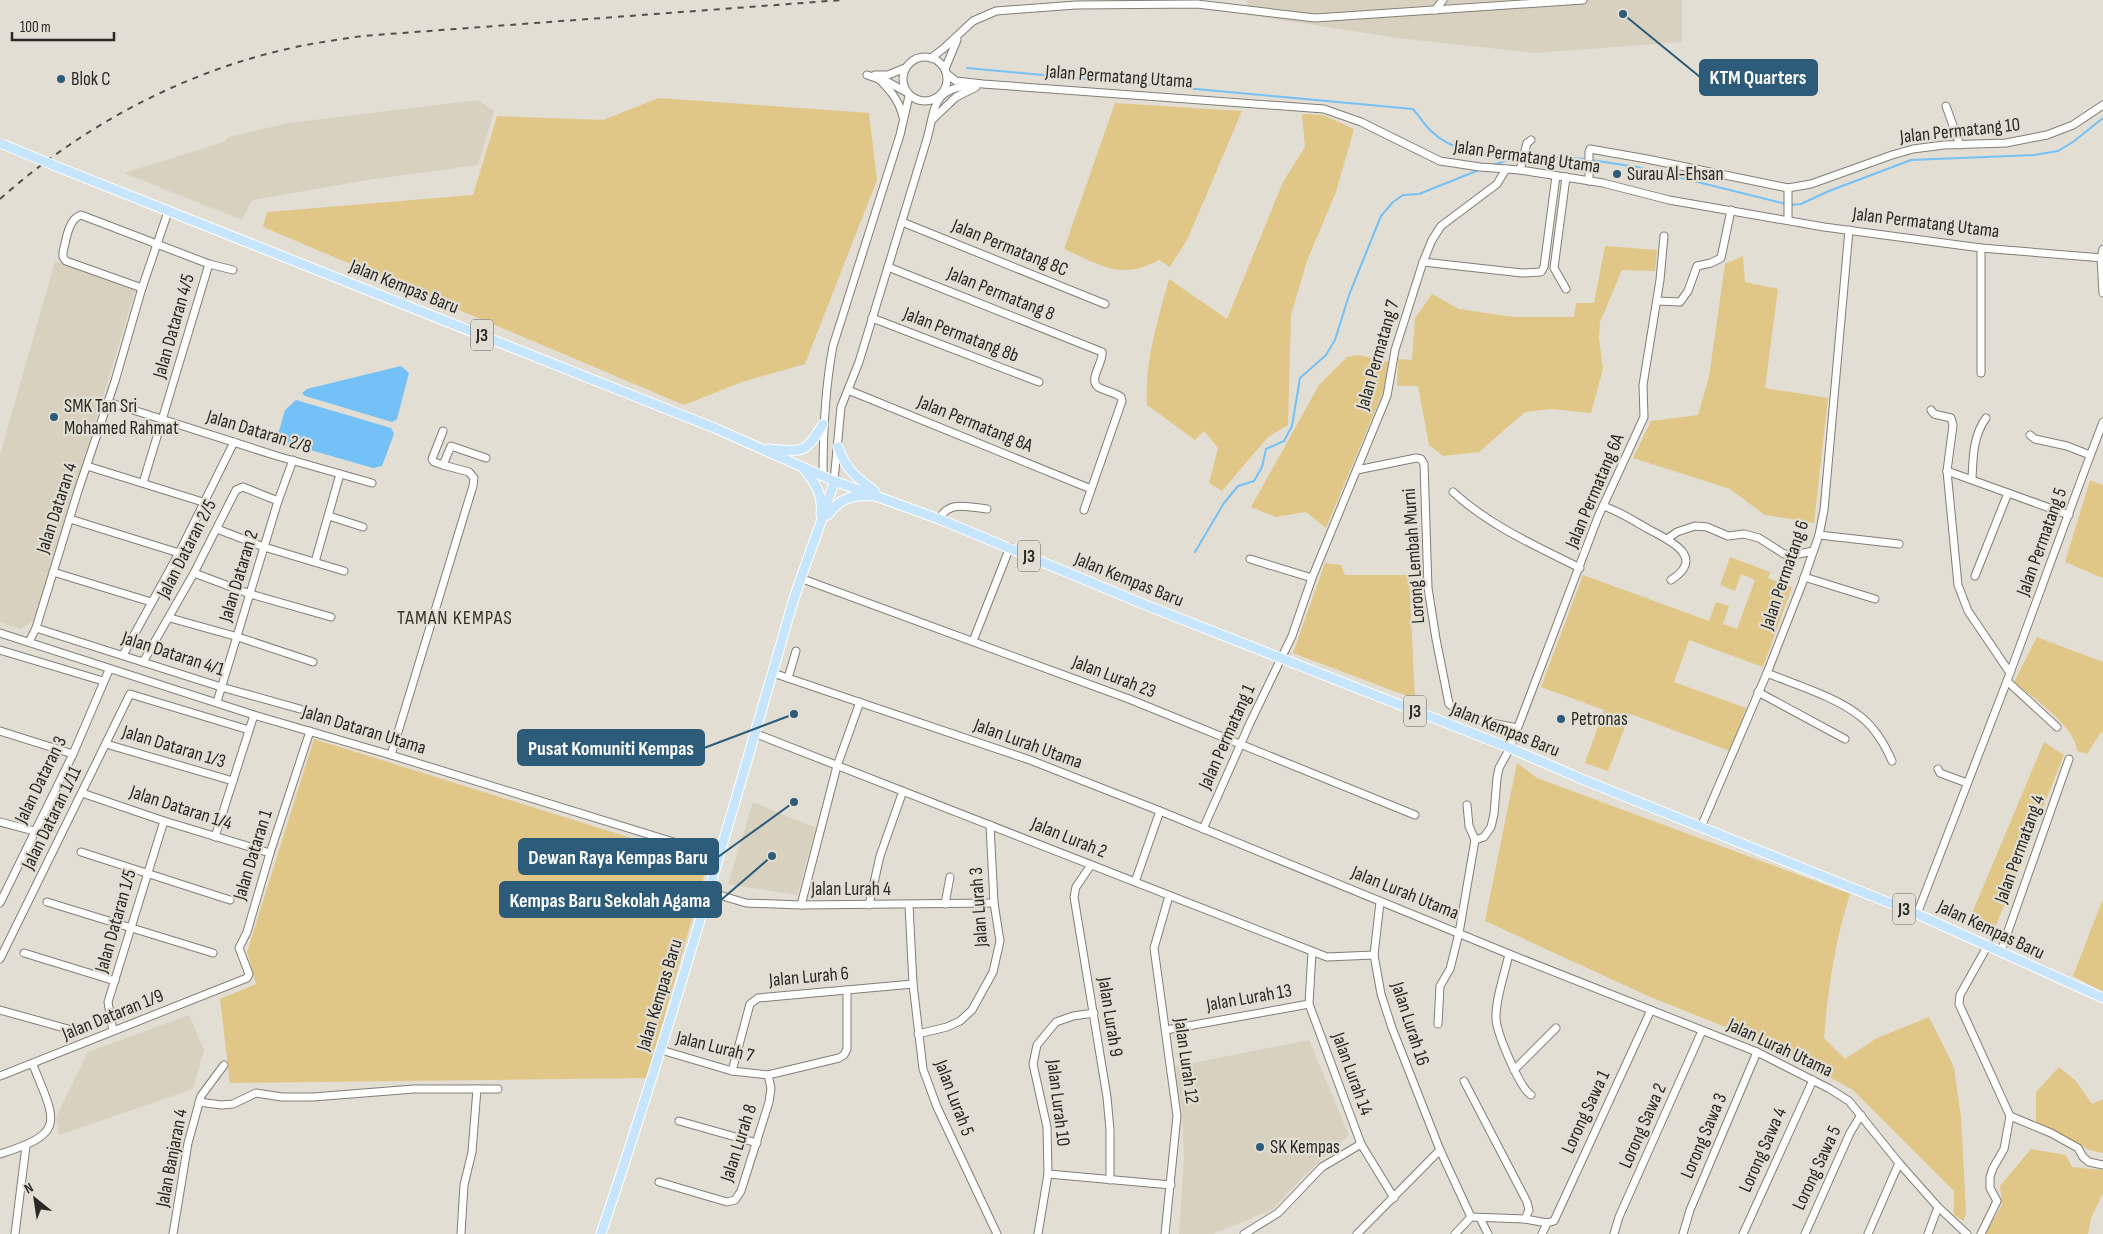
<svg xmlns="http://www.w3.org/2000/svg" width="2103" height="1234" font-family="'Sofia Sans Condensed',sans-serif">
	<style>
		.built { fill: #d8d1c0 }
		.green { fill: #e1c787 }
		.water { fill: #73c1f7 }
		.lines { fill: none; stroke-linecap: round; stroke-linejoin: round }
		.stream { stroke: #73c1f7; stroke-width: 2 }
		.minor-casing { stroke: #827e75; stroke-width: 9 }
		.major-casing { stroke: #fff; stroke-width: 11 }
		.minor { stroke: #fff; stroke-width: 7 }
		.major { stroke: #c7e6fd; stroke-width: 9 }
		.rail { stroke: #53514c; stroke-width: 2; stroke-dasharray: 6 6; stroke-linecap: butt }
		.major-bridge-casing { stroke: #fff; stroke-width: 11; stroke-linecap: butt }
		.major-bridge { stroke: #c7e6fd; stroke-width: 9 }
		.poi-dot { fill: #2d5b7a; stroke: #e3ded3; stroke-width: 2 }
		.labels { text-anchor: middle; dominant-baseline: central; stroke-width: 4.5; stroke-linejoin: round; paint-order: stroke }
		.shield { fill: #e3ded3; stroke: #62605a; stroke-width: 1 }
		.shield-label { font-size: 18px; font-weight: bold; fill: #2b2a26 }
		.street-label { font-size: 19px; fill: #2b2a26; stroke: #e3ded3 }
		.poi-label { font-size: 19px; fill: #2b2a26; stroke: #e3ded3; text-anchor: start }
		.neighbourhood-label { font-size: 20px; letter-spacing: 1px; fill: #38352c; stroke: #e3ded3 }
		.leader { fill: none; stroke: #2d5b7a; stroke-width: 2 }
		.callout-dot { fill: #2d5b7a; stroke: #e3ded3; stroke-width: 2 }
		.callout { fill: #2d5b7a; stroke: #2d5b7a; stroke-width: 2 }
		.callout-label { font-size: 20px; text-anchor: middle; font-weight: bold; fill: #fff }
	</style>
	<rect width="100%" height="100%" fill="#e3ded3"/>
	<g class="built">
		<polygon points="1247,0 1682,0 1682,42 1535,53 1398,38 1248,15"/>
		<polygon points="478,100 494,111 478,165 368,180 252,200 242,220 124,173 224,142 229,137 289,123"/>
		<polygon points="55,261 136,288 35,620 20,629 0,622 0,455"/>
		<polygon points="753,802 816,828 797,895 728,884"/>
		<polygon points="189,1015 204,1050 193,1089 59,1135 56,1117 88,1052"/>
		<polygon points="1309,1040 1349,1135 1306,1174 1273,1209 1213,1234 1179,1234 1184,1158 1182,1110 1173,1067"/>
	</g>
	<g class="green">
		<polygon points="659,98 869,113 877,180 805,364 742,382 684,405 263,227 267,212 473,195 497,116 603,120"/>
		<path d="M1115,103L1242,111L1188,238L1170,267L1159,260C1120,281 1101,265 1064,249Z"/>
		<path d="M1302,114L1323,115L1354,129L1336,192L1307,261L1291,315L1288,425L1268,437L1222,491L1209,483L1218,448L1204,431L1195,440L1147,405C1144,362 1158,320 1169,279L1227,319L1283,182L1305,147Z"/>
		<polygon points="1605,246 1657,250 1655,271 1622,270 1600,322 1599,338 1603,369 1591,413 1551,409 1525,412 1479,452 1443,456 1429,445 1418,386 1397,386 1398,359 1412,360 1415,318 1432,294 1459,309 1513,317 1574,317 1576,303 1594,303"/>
		<polygon points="1743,256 1745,282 1778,289 1765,388 1828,398 1814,523 1765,515 1730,489 1633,458 1651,421 1698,415 1709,377 1725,264"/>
		<polygon points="1359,355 1389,362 1383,392 1326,528 1306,512 1276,517 1251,507 1319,385 1347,357"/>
		<polygon points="2090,480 2103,485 2103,578 2065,562"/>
		<polygon points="1730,557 1770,572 1768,578 1792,587 1763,667 1689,640 1674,682 1746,708 1730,751 1630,714 1608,771 1585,763 1604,710 1541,687 1583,575 1709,621 1716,602 1729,606 1723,624 1737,629 1755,580 1741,574 1735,591 1720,585"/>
		<polygon points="1325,563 1341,565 1345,575 1409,575 1415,699 1293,653"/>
		<path d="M2037,637L2103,662V733L2101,732L2087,754L2077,751C2076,727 2032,697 2014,682Z"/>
		<polygon points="314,739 708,862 647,1078 230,1083 220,999 256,984 247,952"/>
		<polygon points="2044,742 2064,755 1993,933 1970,918"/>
		<path d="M1517,763L1537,778L1850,894C1835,941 1828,989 1824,1038L1845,1059L1877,1038L1929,1017L1954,1067L1961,1117L1966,1212L1964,1221L1954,1215V1191L1853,1090L1775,1047L1648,996L1485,921Z"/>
		<polygon points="2103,899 2103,992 2073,976"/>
		<polygon points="2059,1067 2076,1081 2092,1104 2103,1099 2103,1153 2089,1150 2036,1122 2036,1092"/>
		<polygon points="2031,1149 2066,1155 2072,1167 2103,1170 2103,1193 2091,1218 2088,1234 1985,1234 2002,1205 2000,1186"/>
	</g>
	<g class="water">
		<polygon points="401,366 409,373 397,419 392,422 305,396 302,393 307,389"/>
		<polygon points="296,400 391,428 394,434 382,466 373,468 279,441 277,438 285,410"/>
	</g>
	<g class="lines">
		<g class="stream">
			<path d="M967,68L1413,109C1419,116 1424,124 1430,130C1455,155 1489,155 1522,156"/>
			<polyline points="1526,156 1587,159"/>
			<polyline points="1591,160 1637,167 1786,204"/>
			<polyline points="1493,165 1517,157"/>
			<polyline points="1791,205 1801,204 1829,191 1911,160 2034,155 2058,151 2073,142 2103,118"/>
			<polyline points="1195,552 1224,503 1238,486 1254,481 1262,467 1266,449 1284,441 1292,426 1300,378 1326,355 1335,340 1349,295 1381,216 1393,202 1403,195 1419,194 1479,170"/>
		</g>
		<g class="minor-casing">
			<g id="minor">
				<polyline points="1435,10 1443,0"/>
				<circle cx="925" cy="79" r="22"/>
				<polyline points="931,58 943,49 973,21 996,11 1076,5 1197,4 1315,18 1583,0"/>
				<polyline points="945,69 957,40"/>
				<polyline points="947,74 956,81 983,84 1324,109 1361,122 1440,161 1480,167 1520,170 1603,183 1669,200 1824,227 1981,248 2103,258"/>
				<polyline points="867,75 888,82 906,92"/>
				<polyline points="875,75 888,75 905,68"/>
				<path d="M878,78C890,90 899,100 903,117"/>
				<polyline points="1946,106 1960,145"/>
				<polyline points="933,119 956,97 976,87"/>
				<polyline points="1590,149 1647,159 1788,188 1811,184 1892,155 1913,149 1944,145 2006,143 2047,135 2073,125 2103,105"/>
				<polyline points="1520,170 1527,143 1531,140"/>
				<polyline points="1589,181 1589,152"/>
				<polyline points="1788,188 1788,220"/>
				<polyline points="902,222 1105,304"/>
				<polyline points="2103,249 2101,258 2103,293"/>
				<polyline points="1423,262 1522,273 1541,272 1544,267 1556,176"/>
				<path d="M888,267L1102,352C1104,362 1088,379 1098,387C1105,391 1114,392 1121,397L1122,401L1084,510"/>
				<path d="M142,288L66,261L63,257V252C66,241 68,219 81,215L209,264L233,270"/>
				<polyline points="1566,289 1554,268 1566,177"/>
				<polyline points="1657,301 1680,302 1688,291 1697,266 1711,263 1721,258 1731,210"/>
				<polyline points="872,318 1039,382"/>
				<polyline points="1981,373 1981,248"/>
				<polyline points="848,390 1091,489"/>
				<polyline points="108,402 277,456 372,483"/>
				<polyline points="1931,410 1934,414 1951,418 1953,425 1947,471 1958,585 1968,611 2010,673"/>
				<polyline points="2030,435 2035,439 2067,446 2090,455"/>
				<polyline points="443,465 434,462 432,459 443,431"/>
				<polyline points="87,466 206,503"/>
				<path d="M1357,470L1416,458L1421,459L1424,464L1428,588L1436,639L1449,704C1467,720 1494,723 1517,728"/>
				<polyline points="1947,471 2069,515"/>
				<path d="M823,475C823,432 825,388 833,346L900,135L909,96"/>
				<path d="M1972,479C1973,457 1973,436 1986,418"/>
				<path d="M834,481L841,407L859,362L927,139C936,106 932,89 972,85"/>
				<polyline points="143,483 209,264"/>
				<path d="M1453,492C1490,526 1536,546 1580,568"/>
				<path d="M1603,506C1619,511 1634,521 1648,529C1669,540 1707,557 1671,580"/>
				<polyline points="329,516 363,527"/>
				<polyline points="70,519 179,553"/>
				<path d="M939,519C949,500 969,507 987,509"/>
				<polyline points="217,529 264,547 344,571"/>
				<polyline points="1819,535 1899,544"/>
				<polyline points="1667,539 1677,532 1695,526 1707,527 1728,536 1744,534 1759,538 1784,554 1794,555 1813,551"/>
				<polyline points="1250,559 1312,578"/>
				<polyline points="315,562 340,474"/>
				<polyline points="53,572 151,602"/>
				<polyline points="194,573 250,594 331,617"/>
				<polyline points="1975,576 2008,493"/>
				<polyline points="1804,577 1875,599"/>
				<polyline points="800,578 1129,699 1415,815"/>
				<polyline points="170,618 238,637 313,662"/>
				<polyline points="36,628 221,687 300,709"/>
				<polyline points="0,633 254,715 391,755 719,856"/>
				<polyline points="973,641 1010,547"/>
				<polyline points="29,642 36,628 78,491 115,381 142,288 168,212"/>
				<polyline points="0,650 103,681"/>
				<polyline points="123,655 179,553 234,442"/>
				<polyline points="143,662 194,573 236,490 243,487 278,501"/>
				<polyline points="773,673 1030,760 1160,811 1509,954 1757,1052 1830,1089 1849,1101 1899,1163 1938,1207 1967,1234"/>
				<path d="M1767,673C1796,685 1837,697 1861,717C1875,728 1885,745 1892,761"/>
				<polyline points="788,678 796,651"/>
				<polyline points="2007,681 2057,727"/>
				<polyline points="1758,692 1845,739"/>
				<polyline points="217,702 278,501 293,460"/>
				<polyline points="0,731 73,754"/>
				<polyline points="754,733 1327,957 1374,955"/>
				<polyline points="106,744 233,781"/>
				<polyline points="391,755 473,486 474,478 469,472 443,465 451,446 486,458"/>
				<polyline points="1938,769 1940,773 1967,783"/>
				<polyline points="82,793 164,821 270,853"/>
				<polyline points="1467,805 1469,826 1475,840"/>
				<polyline points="0,822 34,831"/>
				<polyline points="1701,827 1767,673 1802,584 1819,535 1824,510 1849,230"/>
				<polyline points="1203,829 1250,723 1292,636 1312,578 1387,396 1395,350 1423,262 1432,240 1441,226 1497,184 1506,169"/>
				<polyline points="215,837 254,715"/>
				<polyline points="81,852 230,900"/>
				<polyline points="1091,865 1076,887 1074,897 1107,1097 1110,1130 1110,1180"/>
				<polyline points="1135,882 1160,811"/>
				<polyline points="709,892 746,903 801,905 994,903"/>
				<polyline points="47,902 213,953"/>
				<polyline points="0,903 73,754 109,670"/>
				<polyline points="945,904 950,877"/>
				<polyline points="801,905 837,766 860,702"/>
				<polyline points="869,905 880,856 903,791"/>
				<polyline points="909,905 913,984 923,1069 937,1107 997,1234"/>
				<path d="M1917,914L2007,681C2039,595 2070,508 2103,422"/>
				<polyline points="2001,951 2069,759"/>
				<polyline points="1312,952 1309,1004 1361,1144 1394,1198"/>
				<polyline points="24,953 115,981"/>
				<path d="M1509,954C1505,973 1495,1000 1496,1019C1497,1033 1519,1087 1531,1095"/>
				<polyline points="0,959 130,694 249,730"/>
				<polyline points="0,1010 75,1031"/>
				<polyline points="1438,1024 1440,986 1450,969 1459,933 1475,840 1484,837 1491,827 1494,814 1497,778 1499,768 1510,748 1598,517 1644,417 1643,385 1660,280 1664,236"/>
				<polyline points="1166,1030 1309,1004"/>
				<polyline points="113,1031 108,1002 164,821"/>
				<polyline points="918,1034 947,1027 960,1021 972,1010 993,972 1000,941 994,903 990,825"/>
				<polyline points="661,1050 732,1071 768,1075 839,1058 844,1055 847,1049 847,990"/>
				<polyline points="1514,1070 1556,1028"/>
				<polyline points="732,1071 750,1004 758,998 913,984"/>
				<polyline points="0,1076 247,978 249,974 239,948 247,932 270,853 310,731"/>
				<polyline points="1464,1081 1527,1202 1529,1210 1525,1219"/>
				<polyline points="199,1102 221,1105 233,1104 256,1093 282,1097 313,1097 414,1089 498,1089"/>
				<polyline points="2010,1116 2051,1133 2078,1148 2083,1157 2089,1162 2103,1165"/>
				<polyline points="679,1121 757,1143"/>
				<polyline points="1440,1150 1471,1217"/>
				<path d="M0,1154C67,1133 56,1122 33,1065"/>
				<polyline points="1048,1174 1171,1185"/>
				<polyline points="659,1182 727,1202 735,1200 741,1191 769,1102 771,1088 768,1075"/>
				<polyline points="1471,1217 1525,1219 1547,1223"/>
				<polyline points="1480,1218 1488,1234"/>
				<polyline points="1547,1223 1554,1221 1651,1010"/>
				<polyline points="15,1234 26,1146"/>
				<polyline points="173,1234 188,1143 201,1096 224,1065"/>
				<polyline points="461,1234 464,1185 472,1152 477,1089"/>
				<polyline points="1038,1234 1048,1174 1047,1127 1033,1064 1037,1045 1056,1022 1073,1016 1094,1013"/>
				<polyline points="1165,1234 1177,1116 1154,948 1169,896"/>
				<polyline points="1244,1234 1278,1213 1322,1167 1361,1144"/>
				<polyline points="1357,1234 1440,1150 1392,1028 1381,994 1374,955 1380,902"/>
				<polyline points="1455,1234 1471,1217"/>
				<polyline points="1542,1234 1547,1223"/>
				<polyline points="1614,1234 1619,1217 1702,1031"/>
				<polyline points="1683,1234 1690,1210 1757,1052"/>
				<polyline points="1743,1234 1813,1080"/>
				<polyline points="1805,1234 1850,1133 1861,1115"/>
				<polyline points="1868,1234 1899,1163"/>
				<polyline points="1928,1234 1938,1207"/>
				<polyline points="1981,1234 1997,1201 1990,1188 1990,1177 1993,1168 2004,1149 2010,1116 1959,1004 1960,995 1988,945"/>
			</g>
		</g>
		<g class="major-casing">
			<g id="major">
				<polyline points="68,171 717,429 834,481 939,519 1143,604 1510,748 1584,780 1917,914 2103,998"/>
				<path d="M838,447C847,472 855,475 875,492"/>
				<path d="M769,449C802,452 806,454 823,424"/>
				<path d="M803,468C816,483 823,495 821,515"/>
				<path d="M828,515C839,499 851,495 870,496"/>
				<path d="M601,1234C670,1029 730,820 790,612C803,567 822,525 834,481"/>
			</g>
		</g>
		<use href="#minor" class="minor"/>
		<use href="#major" class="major"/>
		<path class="rail" d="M0,199C81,127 181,73 287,49C312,43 337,40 362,36L842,0"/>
		<g class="major-bridge-casing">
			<polyline id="major-bridge" points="2,144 68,171"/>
		</g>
		<use href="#major-bridge" class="major-bridge"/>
	</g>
	<g class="poi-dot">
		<circle cx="61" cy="79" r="5"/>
		<circle cx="1617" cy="174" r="5"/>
		<circle cx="54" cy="417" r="5"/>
		<circle cx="1561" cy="719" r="5"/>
		<circle cx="1260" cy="1147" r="5"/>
	</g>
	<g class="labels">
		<g class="shield">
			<rect x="471" y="319.5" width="22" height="31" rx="4"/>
			<rect x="1018" y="540.5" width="22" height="31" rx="4"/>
			<rect x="1404" y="695.5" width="22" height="31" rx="4"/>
			<rect x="1893" y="893.5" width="22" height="31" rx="4"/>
		</g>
		<g class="shield-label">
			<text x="482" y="335">J3</text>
			<text x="1029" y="556">J3</text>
			<text x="1415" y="711">J3</text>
			<text x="1904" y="909">J3</text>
		</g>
		<g class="street-label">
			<text transform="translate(1119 77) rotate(4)">Jalan Permatang Utama</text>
			<text transform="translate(1960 131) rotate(-6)">Jalan Permatang 10</text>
			<text transform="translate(1527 157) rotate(8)">Jalan Permatang Utama</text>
			<text transform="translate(1926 223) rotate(7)">Jalan Permatang Utama</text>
			<text transform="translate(1010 248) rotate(22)">Jalan Permatang 8C</text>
			<text transform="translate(404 287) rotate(22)">Jalan Kempas Baru</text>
			<text transform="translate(1001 294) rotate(22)">Jalan Permatang 8</text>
			<text transform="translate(174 326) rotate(-74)">Jalan Dataran 4/5</text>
			<text transform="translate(961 335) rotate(21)">Jalan Permatang 8b</text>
			<text transform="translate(1378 355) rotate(-74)">Jalan Permatang 7</text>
			<text transform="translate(975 424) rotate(22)">Jalan Permatang 8A</text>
			<text transform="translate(259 432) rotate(17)">Jalan Dataran 2/8</text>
			<text transform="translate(1595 491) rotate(-67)">Jalan Permatang 6A</text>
			<text transform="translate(57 508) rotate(-72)">Jalan Dataran 4</text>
			<text transform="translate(2042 542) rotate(-70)">Jalan Permatang 5</text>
			<text transform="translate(187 549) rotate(-63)">Jalan Dataran 2/5</text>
			<text transform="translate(1414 556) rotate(-94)">Lorong Lembah Murni</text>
			<text transform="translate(1785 575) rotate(-71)">Jalan Permatang 6</text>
			<text transform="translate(239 576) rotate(-73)">Jalan Dataran 2</text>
			<text transform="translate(1129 580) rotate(22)">Jalan Kempas Baru</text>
			<text transform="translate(173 654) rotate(18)">Jalan Dataran 4/1</text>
			<text transform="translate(1114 677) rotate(21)">Jalan Lurah 23</text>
			<text transform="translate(364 730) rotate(17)">Jalan Dataran Utama</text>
			<text transform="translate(1505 730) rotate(22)">Jalan Kempas Baru</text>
			<text transform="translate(1227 737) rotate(-66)">Jalan Permatang 1</text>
			<text transform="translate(1028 744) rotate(20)">Jalan Lurah Utama</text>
			<text transform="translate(174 747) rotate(17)">Jalan Dataran 1/3</text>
			<text transform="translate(41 780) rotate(-64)">Jalan Dataran 3</text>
			<text transform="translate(181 808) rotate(18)">Jalan Dataran 1/4</text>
			<text transform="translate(52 818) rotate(-64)">Jalan Dataran 1/11</text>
			<text transform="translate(1069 838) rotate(22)">Jalan Lurah 2</text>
			<text transform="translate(2020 849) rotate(-70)">Jalan Permatang 4</text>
			<text transform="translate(253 855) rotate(-73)">Jalan Dataran 1</text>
			<text x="851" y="889">Jalan Lurah 4</text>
			<text transform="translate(1405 893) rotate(22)">Jalan Lurah Utama</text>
			<text transform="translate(979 907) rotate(-94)">Jalan Lurah 3</text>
			<text transform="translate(116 921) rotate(-74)">Jalan Dataran 1/5</text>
			<text transform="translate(1991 930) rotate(25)">Jalan Kempas Baru</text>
			<text transform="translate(809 977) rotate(-5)">Jalan Lurah 6</text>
			<text transform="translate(660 995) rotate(-73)">Jalan Kempas Baru</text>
			<text transform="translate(1249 998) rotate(-10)">Jalan Lurah 13</text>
			<text transform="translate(113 1015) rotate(-22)">Jalan Dataran 1/9</text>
			<text transform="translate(1110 1017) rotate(81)">Jalan Lurah 9</text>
			<text transform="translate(1410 1024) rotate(72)">Jalan Lurah 16</text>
			<text transform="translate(715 1047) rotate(14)">Jalan Lurah 7</text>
			<text transform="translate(1780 1048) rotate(25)">Jalan Lurah Utama</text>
			<text transform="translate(1186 1061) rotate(82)">Jalan Lurah 12</text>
			<text transform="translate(1352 1074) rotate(70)">Jalan Lurah 14</text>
			<text transform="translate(954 1098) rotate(69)">Jalan Lurah 5</text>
			<text transform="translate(1058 1103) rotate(83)">Jalan Lurah 10</text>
			<text transform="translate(1586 1112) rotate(-65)">Lorong Sawa 1</text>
			<text transform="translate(1643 1126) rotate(-66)">Lorong Sawa 2</text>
			<text transform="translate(1704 1136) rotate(-67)">Lorong Sawa 3</text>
			<text transform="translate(739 1143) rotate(-72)">Jalan Lurah 8</text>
			<text transform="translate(1763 1150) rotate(-66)">Lorong Sawa 4</text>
			<text transform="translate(172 1158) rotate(-79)">Jalan Banjaran 4</text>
			<text transform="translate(1817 1168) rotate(-65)">Lorong Sawa 5</text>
		</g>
		<g class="poi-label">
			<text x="71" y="79">Blok C</text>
			<text x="1627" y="174">Surau Al-Ehsan</text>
			<text x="64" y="406">SMK Tan Sri<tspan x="64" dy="22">Mohamed Rahmat</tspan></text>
			<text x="1571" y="719">Petronas</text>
			<text x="1270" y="1147">SK Kempas</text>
		</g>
		<g class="neighbourhood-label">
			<text x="455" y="618">TAMAN KEMPAS</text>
		</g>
	</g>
	<path class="leader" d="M1623 14L1700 77M794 714L704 748M794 802L718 857M772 856L721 900"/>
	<g class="callout-dot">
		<circle cx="1623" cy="14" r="5"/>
		<circle cx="794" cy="714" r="5"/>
		<circle cx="794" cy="802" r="5"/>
		<circle cx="772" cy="856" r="5"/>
	</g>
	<g class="callout">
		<rect x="1700" y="60" width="117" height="35" rx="5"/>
		<rect x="518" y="730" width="186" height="35" rx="5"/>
		<rect x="519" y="839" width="199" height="35" rx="5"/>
		<rect x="500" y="882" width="221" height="35" rx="5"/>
	</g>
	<g class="callout-label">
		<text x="1758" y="84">KTM Quarters</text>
		<text x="611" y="755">Pusat Komuniti Kempas</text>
		<text x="618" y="864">Dewan Raya Kempas Baru</text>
		<text x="610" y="907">Kempas Baru Sekolah Agama</text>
	</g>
	<g transform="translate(35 1199) rotate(330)" stroke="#e3ded3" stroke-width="4" paint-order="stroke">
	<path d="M0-4L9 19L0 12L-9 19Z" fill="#2b2a26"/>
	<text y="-8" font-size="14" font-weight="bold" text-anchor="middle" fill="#2b2a26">N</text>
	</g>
	<path d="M12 32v8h102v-8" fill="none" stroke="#2b2a26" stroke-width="2.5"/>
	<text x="20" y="32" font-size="15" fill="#2b2a26" stroke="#e3ded3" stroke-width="4" paint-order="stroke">100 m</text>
</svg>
